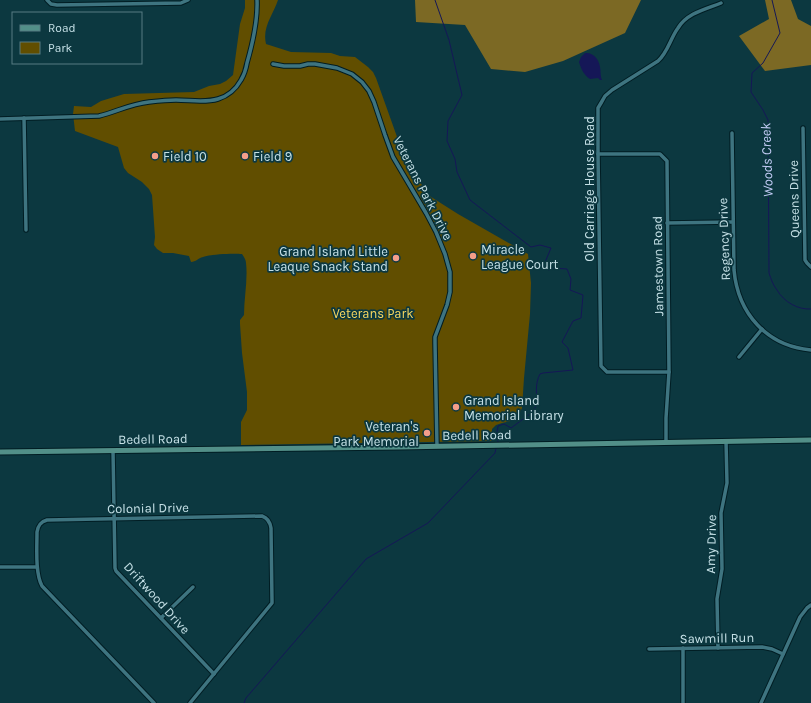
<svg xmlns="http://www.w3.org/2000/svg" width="811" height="703" font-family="Karla,sans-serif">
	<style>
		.green { fill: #614e00 }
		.forest { fill: #7c6924 }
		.water { fill: #151757 }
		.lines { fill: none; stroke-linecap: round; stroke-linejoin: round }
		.stream { stroke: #151757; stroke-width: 1 }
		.street-casing { stroke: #011d23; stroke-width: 5.5 }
		.secondary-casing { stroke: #011d23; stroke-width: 7 }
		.street { stroke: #3e7480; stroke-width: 3.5 }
		.secondary { stroke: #528f88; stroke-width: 5 }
		.poi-dot { fill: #f49e8a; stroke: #0c3840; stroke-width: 1.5 }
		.labels { text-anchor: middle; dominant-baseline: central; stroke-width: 3.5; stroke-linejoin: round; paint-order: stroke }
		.poi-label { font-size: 13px; fill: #c5e0e6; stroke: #0c3840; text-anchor: start }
		.street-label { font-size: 13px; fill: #c5e0e6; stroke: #0c3840 }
		.park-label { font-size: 13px; fill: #fad85f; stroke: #0c3840 }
		.water-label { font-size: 14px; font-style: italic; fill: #c0caf3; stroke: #0c3840 }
	</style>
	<rect width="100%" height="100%" fill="#0c3840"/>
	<path class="green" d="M245,0H278C273,15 262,27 266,44L291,52L331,53L340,56L355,57L368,67L373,72L376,78L401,148L411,167L428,195L458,214L528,254L531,283L530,314L524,378L522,408L518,417L515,420L502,423L496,425L492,429V441L241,445V422L247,410V392L242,353L240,324V320L244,315C244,298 248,279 246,263C246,260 244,257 242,254C234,253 211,254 203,257C198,258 196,262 191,262L189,256L173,253H163L157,249L154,245L155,237L152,195L149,189L142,182L128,173L124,168L118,147L75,131L73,114L74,106L91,107L101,101L124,94L194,92L209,86L220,84L226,81L233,75L240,24L245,8Z"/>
	<g class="forest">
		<polygon points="415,0 641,0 625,33 563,61 525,72 491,69 465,25 416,22"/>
		<polygon points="765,0 791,0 798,19 811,26 811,65 765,71 739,36 769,19"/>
	</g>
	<path class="water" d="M585,53C593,52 599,59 600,67C601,72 600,75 602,80H600L598,78L590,79C584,75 581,69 579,62L581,57Z"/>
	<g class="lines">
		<g class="stream">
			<path d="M435,0L449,40L462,95L448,121L447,141L455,159L457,172L470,200L531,247L540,245L551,248L543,267L549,270L553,268L567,269L571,279L570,290L583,295L581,318L573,321L562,342L568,348L573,370L543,373L540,374C535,383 536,395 538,404L530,414L511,428L504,424L498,426L497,432L498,442"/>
			<path d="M772,0L780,33L763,63L752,73L751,92L763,110L768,120L769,273C771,279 773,285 777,290C784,302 798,310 811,309"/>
			<polyline points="244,703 246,698 366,559 428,523 495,453 496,448"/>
		</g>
		<g class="street-casing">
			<g id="street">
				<polyline points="47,0 51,4 57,5 181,3 188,0"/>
				<polyline points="273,64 284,66 300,66 308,64 315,64 337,68 352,74 362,82 369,91 374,102 385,135 393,157 426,213 436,232 445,254 450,272 450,292 447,305 435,337 435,343 437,446"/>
				<polyline points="24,118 26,230"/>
				<path d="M0,119L99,116C116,112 130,104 149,102C158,101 167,100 176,100C190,100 205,103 218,99C228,96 236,89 241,80C244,75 246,69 247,63C253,42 258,21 257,0"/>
				<polyline points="803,128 805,260 807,263 811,267"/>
				<path d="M732,133L734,270C738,314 767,346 811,350"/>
				<polyline points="598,154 660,154 667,161 669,372 666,418 666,442"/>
				<polyline points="667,223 733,222"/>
				<polyline points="739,357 762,329"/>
				<path d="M669,372H607L601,366L598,154V108L601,103L605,96L612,90L658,61C668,52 670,39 678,28C687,13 706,9 721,3"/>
				<polyline points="113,451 115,568 116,571 214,674"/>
				<polyline points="0,567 37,567"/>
				<polyline points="161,618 193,587"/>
				<polyline points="683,648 683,703"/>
				<polyline points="718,648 717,599 722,569 721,513 727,483 726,441"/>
				<polyline points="649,649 762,647 772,649 783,654"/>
				<path d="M154,703L42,586C35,573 37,548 37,532C38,526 40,522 47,520L262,516C268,518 270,522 271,528L272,601V603L190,703"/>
				<polyline points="761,703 800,617 807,608 811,605"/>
			</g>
		</g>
		<g class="secondary-casing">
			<polyline id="secondary" points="0,452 399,447 811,440"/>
		</g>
		<use href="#street" class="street"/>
		<use href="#secondary" class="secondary"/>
	</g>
	<g class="poi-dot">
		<circle cx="155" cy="156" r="4"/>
		<circle cx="245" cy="156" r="4"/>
		<circle cx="473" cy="256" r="4"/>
		<circle cx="396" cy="258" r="4"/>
		<circle cx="456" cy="407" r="4"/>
		<circle cx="427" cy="433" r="4"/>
	</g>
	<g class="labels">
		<g class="poi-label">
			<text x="163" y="156">Field 10</text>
			<text x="253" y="156">Field 9</text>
			<text x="481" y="249">Miracle<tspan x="481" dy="15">League Court</tspan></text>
			<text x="388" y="251" text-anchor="end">Grand Island Little<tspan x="388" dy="15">Leaque Snack Stand</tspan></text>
			<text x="464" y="400">Grand Island<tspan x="464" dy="15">Memorial Library</tspan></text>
			<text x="419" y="426" text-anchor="end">Veteran's<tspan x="419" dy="15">Park Memorial</tspan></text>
		</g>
		<g class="street-label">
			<text transform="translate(423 188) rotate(63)">Veterans Park Drive</text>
			<text transform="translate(589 189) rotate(-90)">Old Carriage House Road</text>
			<text transform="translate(794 199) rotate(-91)">Queens Drive</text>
			<text transform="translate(724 239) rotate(-92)">Regency Drive</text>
			<text transform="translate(658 266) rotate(-91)">Jamestown Road</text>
			<text transform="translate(477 435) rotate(-1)">Bedell Road</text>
			<text transform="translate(153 439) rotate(-1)">Bedell Road</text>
			<text transform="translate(148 508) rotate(-1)">Colonial Drive</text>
			<text transform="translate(711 544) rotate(-89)">Amy Drive</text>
			<text transform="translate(157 598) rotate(48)">Driftwood Drive</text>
			<text transform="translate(717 638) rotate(-1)">Sawmill Run</text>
		</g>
		<g class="park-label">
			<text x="373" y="313">Veterans Park</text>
		</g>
		<g class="water-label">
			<text transform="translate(767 160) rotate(-92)">Woods Creek</text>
		</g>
	</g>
	<rect x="12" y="12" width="130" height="52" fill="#0c3840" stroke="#567b82"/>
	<rect x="20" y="25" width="20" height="6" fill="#528f88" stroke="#567b82"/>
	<text x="48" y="32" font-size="12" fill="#c5e0e6">Road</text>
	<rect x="20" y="42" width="20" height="12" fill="#614e00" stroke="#567b82"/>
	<text x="48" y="52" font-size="12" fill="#c5e0e6">Park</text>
</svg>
